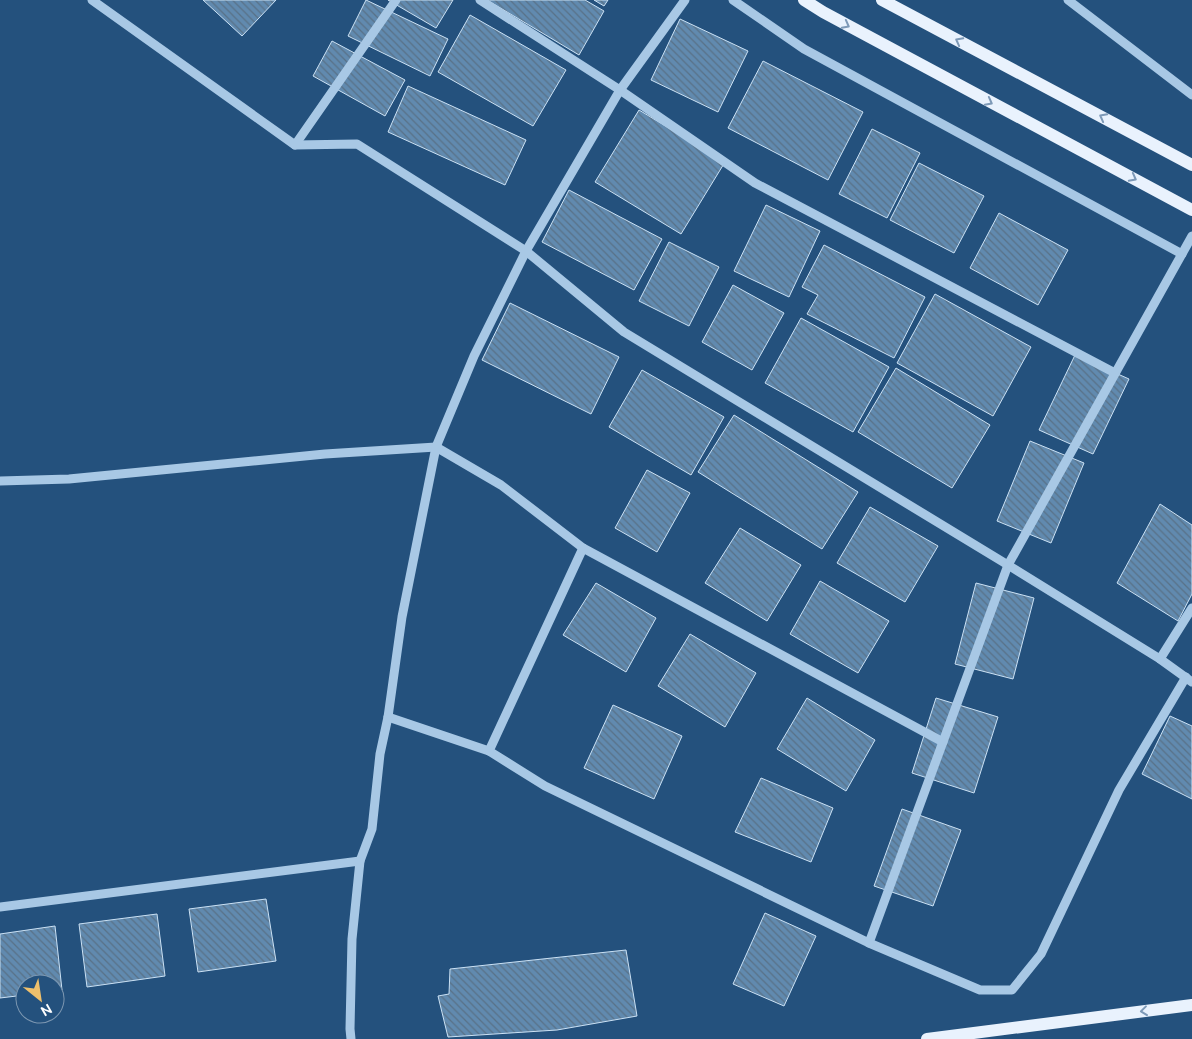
<svg xmlns="http://www.w3.org/2000/svg" width="1192" height="1039" font-family="Ubuntu,sans-serif">
	<style>
		.building { fill: url(#building-back-hatch); stroke: #cbe1f4 }
		.lines { fill: none; stroke-linecap: round; stroke-linejoin: round }
		.minor { stroke: #a8c8e5; stroke-width: 9 }
		.major { stroke: #e9f2fd; stroke-width: 12 }
		.oneway { stroke: #7d99b7 }
	</style>
	<defs>
		<pattern id="building-back-hatch" width="6" height="6" patternUnits="userSpaceOnUse" patternTransform="scale(1.25)"><rect width="6" height="6" fill="#618aaf"/><path d="M-1 5l2 2M0 0l6 6M5-1l2 2" fill="none" stroke="#597187"/></pattern>
	</defs>
	<rect width="100%" height="100%" fill="#24517d"/>
	<g class="building">
		<polygon points="203,0 276,0 242,36"/>
		<polygon points="366,0 448,39 430,76 348,36"/>
		<polygon points="388,0 453,0 436,28"/>
		<polygon points="487,0 585,0 604,11 579,55"/>
		<polygon points="594,0 608,0 604,6"/>
		<polygon points="470,15 566,70 533,126 438,72"/>
		<polygon points="680,19 748,51 718,112 651,80"/>
		<polygon points="332,41 405,80 385,116 313,76"/>
		<polygon points="763,61 863,112 828,180 728,128"/>
		<polygon points="408,86 526,140 505,185 388,132"/>
		<polygon points="639,110 725,162 681,234 595,182"/>
		<polygon points="872,129 920,153 887,218 839,194"/>
		<polygon points="919,163 984,196 954,253 890,220"/>
		<polygon points="569,190 662,239 634,290 542,242"/>
		<polygon points="766,205 820,231 789,297 734,271"/>
		<polygon points="999,213 1068,250 1038,305 970,268"/>
		<polygon points="669,242 719,267 689,326 639,301"/>
		<polygon points="824,245 925,297 894,358 807,314 818,295 802,287"/>
		<polygon points="733,285 784,313 752,370 702,342"/>
		<polygon points="935,294 1031,347 993,416 897,363"/>
		<polygon points="510,303 619,357 591,414 482,360"/>
		<polygon points="801,318 889,367 853,432 765,383"/>
		<polygon points="1075,355 1129,379 1093,454 1039,430"/>
		<polygon points="896,368 990,425 952,488 858,432"/>
		<polygon points="642,370 724,417 691,475 609,427"/>
		<polygon points="734,415 858,492 822,549 698,472"/>
		<polygon points="1030,441 1084,463 1051,543 997,521"/>
		<polygon points="647,470 690,493 657,552 615,528"/>
		<polygon points="1160,504 1192,525 1192,594 1178,621 1117,583"/>
		<polygon points="870,507 938,546 905,602 837,563"/>
		<polygon points="740,528 801,565 767,621 705,583"/>
		<polygon points="820,581 889,621 858,673 790,634"/>
		<polygon points="596,583 656,618 626,672 563,635"/>
		<polygon points="976,583 1034,598 1013,679 955,664"/>
		<polygon points="690,634 756,673 725,727 658,686"/>
		<polygon points="807,698 875,740 846,791 777,749"/>
		<polygon points="936,698 998,717 974,793 912,773"/>
		<polygon points="613,705 682,736 654,799 584,768"/>
		<polygon points="1170,716 1192,726 1192,799 1142,774"/>
		<polygon points="761,778 833,808 811,862 735,832"/>
		<polygon points="902,809 961,830 933,906 874,886"/>
		<polygon points="266,899 276,961 198,972 189,909"/>
		<polygon points="765,913 816,936 784,1006 733,984"/>
		<polygon points="157,914 165,976 87,987 79,924"/>
		<polygon points="55,926 62,990 55,991 55,984 25,984 25,995 0,998 0,934"/>
		<polygon points="626,950 637,1016 557,1030 448,1037 438,996 449,994 450,969"/>
	</g>
	<g class="lines">
		<g class="minor">
			<polyline points="92,0 295,145 357,144 526,251 624,332 1008,565 1160,659"/>
			<polyline points="480,0 620,90 755,183 1115,373"/>
			<polyline points="733,0 804,49 1182,254"/>
			<polyline points="1068,0 1192,95"/>
			<polyline points="295,145 396,0"/>
			<polyline points="0,481 69,479 325,454 436,447 501,485 583,548 943,742"/>
			<polyline points="583,548 489,751 545,786 869,943 1008,565 1192,236"/>
			<polyline points="1192,608 1160,659 1192,682"/>
			<polyline points="388,717 489,751"/>
			<polyline points="0,907 360,861"/>
			<polyline points="869,943 980,990 1012,990 1041,954 1119,790 1186,677"/>
			<polyline points="351,1039 350,1029 352,939 360,861 372,829 380,754 388,717 402,617 436,447 474,356 526,251 620,90 685,0"/>
		</g>
		<g class="major">
			<polyline points="804,0 823,12 1192,210"/>
			<polyline points="882,0 1192,165"/>
			<polyline points="927,1039 1192,1005"/>
		</g>
	</g>
	<defs><path id="oneway-chevron" d="M-2-3.5L2.5 0L-2 3.5" fill="none" stroke-width="1.6" stroke-linecap="round" stroke-linejoin="round" transform="scale(1.25)"/></defs>
	<g class="oneway">
		<use href="#oneway-chevron" transform="translate(846 25) rotate(28)"/>
		<use href="#oneway-chevron" transform="translate(959 41) rotate(-152)"/>
		<use href="#oneway-chevron" transform="translate(989 102) rotate(28)"/>
		<use href="#oneway-chevron" transform="translate(1103 117) rotate(-152)"/>
		<use href="#oneway-chevron" transform="translate(1133 178) rotate(28)"/>
		<use href="#oneway-chevron" transform="translate(1144 1011) rotate(173)"/>
	</g>
	<g transform="translate(40 999) rotate(150)"><circle r="24" fill="#24517d" stroke="#7c97b1"/>
	<path d="M0-4L9 19L0 12L-9 19Z" fill="#efc06c"/>
	<text y="-8" font-size="14" font-weight="bold" text-anchor="middle" fill="#ffffff">N</text>
	</g>
</svg>
